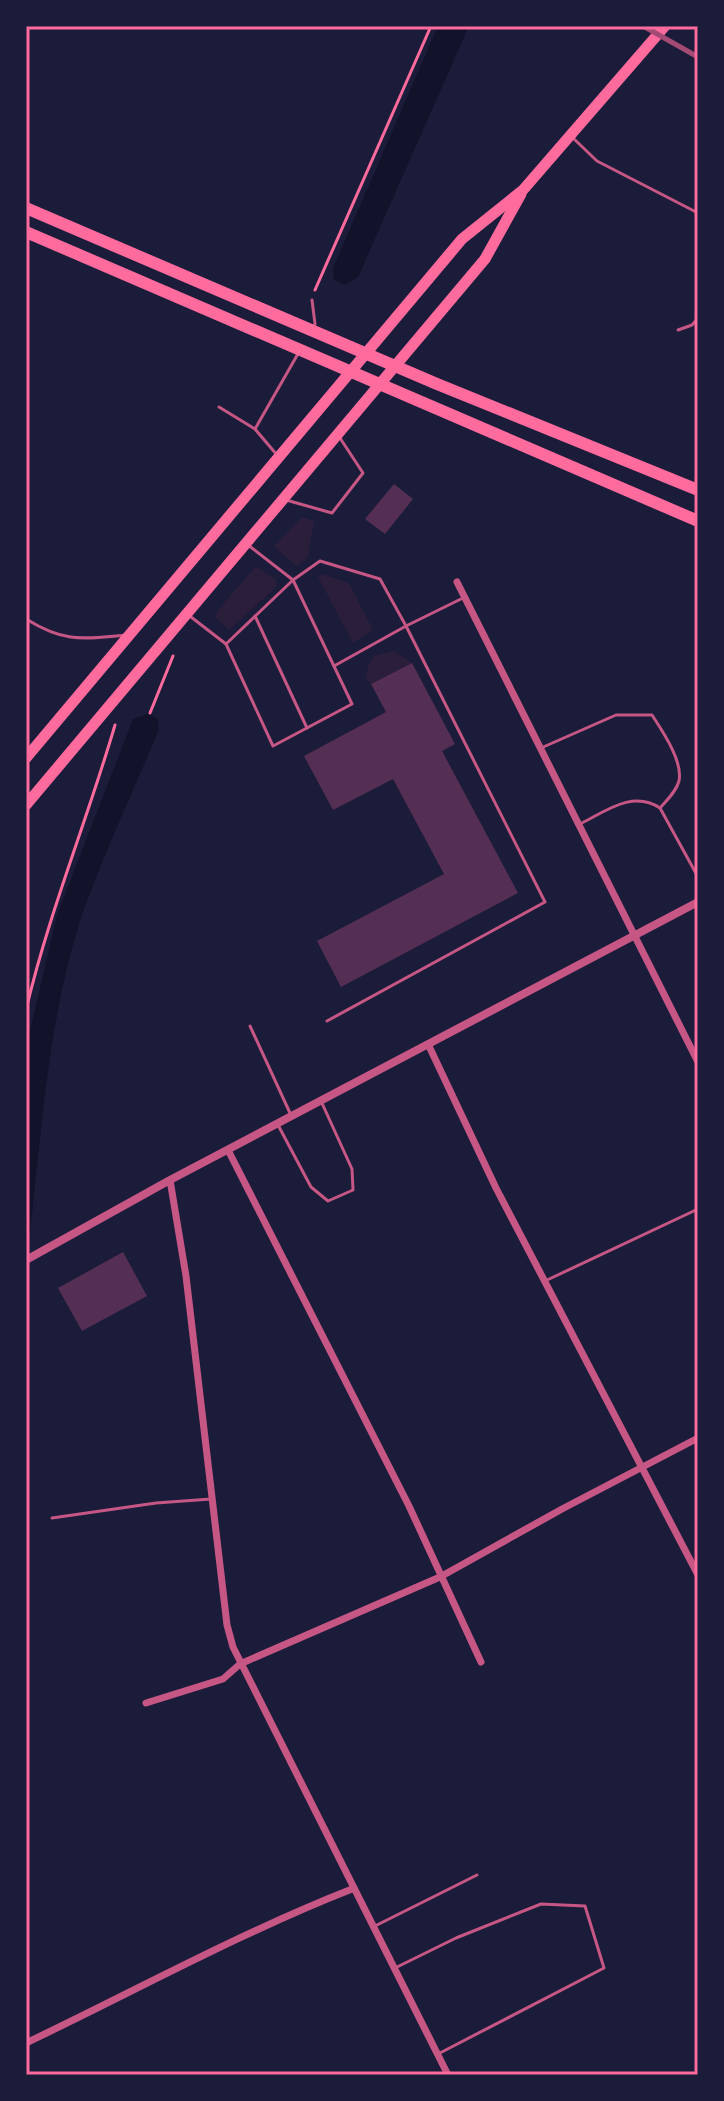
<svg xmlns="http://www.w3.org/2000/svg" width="724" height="2101" font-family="Spectral,serif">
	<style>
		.green { fill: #2a1e3b }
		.water { fill: #12122b }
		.building { fill: #542f53 }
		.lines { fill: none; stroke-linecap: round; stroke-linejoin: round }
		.path { stroke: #ff6b9d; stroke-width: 3 }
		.service { stroke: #c65784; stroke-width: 3 }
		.minor { stroke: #c65784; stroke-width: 7 }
		.tertiary { stroke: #c65784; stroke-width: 8 }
		.trunk { stroke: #ff6b9d; stroke-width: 11 }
		.motorway { stroke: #ff6b9d; stroke-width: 12 }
		.rail { stroke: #a44b75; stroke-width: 5 }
		.neatline { fill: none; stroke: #ff6b9d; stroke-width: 3 }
	</style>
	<rect width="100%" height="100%" fill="#1b1b3a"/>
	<g class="green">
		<polygon points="302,517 314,521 308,557 296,566 274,546"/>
		<polygon points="256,566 276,580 276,587 229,630 215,617 219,609"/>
		<polygon points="322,574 349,583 373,630 353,643 318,577"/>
		<polygon points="393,651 412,663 371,684 366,678 368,665 374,656"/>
	</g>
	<g class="water">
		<polygon points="438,26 469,26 358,277 345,285 334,280 333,268"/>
		<path d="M150,713L158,720L159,729C133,793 102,856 80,921C47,1025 42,1133 29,1240L26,1242V1048L57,915L133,719Z"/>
	</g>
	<g class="building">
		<polygon points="394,484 413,499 385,534 365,519"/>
		<polygon points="412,663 455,744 442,751 518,893 341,987 317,941 444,874 393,779 333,810 304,756 386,712 371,684"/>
		<polygon points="123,1252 147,1296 82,1331 58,1288"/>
	</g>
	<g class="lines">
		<g class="path">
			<polyline points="315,290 431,26"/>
			<polyline points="150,713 173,656"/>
			<path d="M26,1010C49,912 87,821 115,725"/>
		</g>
		<g class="service">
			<polyline points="573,138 597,161 698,213"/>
			<polyline points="312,300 315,324 313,328"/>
			<polyline points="678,330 692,325 698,318"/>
			<polyline points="219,407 255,429 277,455"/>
			<polyline points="255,429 299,352"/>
			<polyline points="286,500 332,513 363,473 340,438"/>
			<polyline points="248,545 293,580 320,561 380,579 406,626 334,666"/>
			<polygon points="293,580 352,704 273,746 226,644"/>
			<polyline points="255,616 307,728"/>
			<polyline points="191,617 226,644"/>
			<path d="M26,619C65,643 82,639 126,635"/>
			<path d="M541,748L616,715H652C663,732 683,761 679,781C676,792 667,800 660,808"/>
			<path d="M582,823C606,811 633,790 660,808L698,877"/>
			<polyline points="327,1021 545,902 406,626 465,597"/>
			<polyline points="250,1026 290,1113"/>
			<polyline points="278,1125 311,1187 328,1201 353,1190 352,1169 321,1101"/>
			<polyline points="545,1281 698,1209"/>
			<polyline points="52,1518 156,1503 211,1499"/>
			<polyline points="375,1926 477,1875"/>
			<polyline points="395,1968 456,1938 541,1904 585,1906 604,1968 438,2054"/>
		</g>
		<g class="minor">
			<polyline points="457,582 698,1062"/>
			<polyline points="428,1044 496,1188 698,1575"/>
			<polyline points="228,1150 409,1506 481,1662"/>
			<polyline points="170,1180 186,1276 227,1625 233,1647 448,2075"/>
			<polyline points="146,1703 223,1679 240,1664 440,1577 562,1509 698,1438"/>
			<path d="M26,2043C135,1991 240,1933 352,1889"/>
		</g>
		<polyline class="tertiary" points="26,1260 170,1180 698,902"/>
		<g class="trunk">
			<polyline points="26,758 462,239 523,190 665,26"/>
			<polyline points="26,805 485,259 521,194"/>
		</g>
		<g class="motorway">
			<polyline points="26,208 437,384 698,490"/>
			<polyline points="26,232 698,521"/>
		</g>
		<polyline class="rail" points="643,26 698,57"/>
	</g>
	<rect width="724" height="2101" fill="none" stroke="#1b1b3a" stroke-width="56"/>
	<rect x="28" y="28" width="668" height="2045" class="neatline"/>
</svg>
